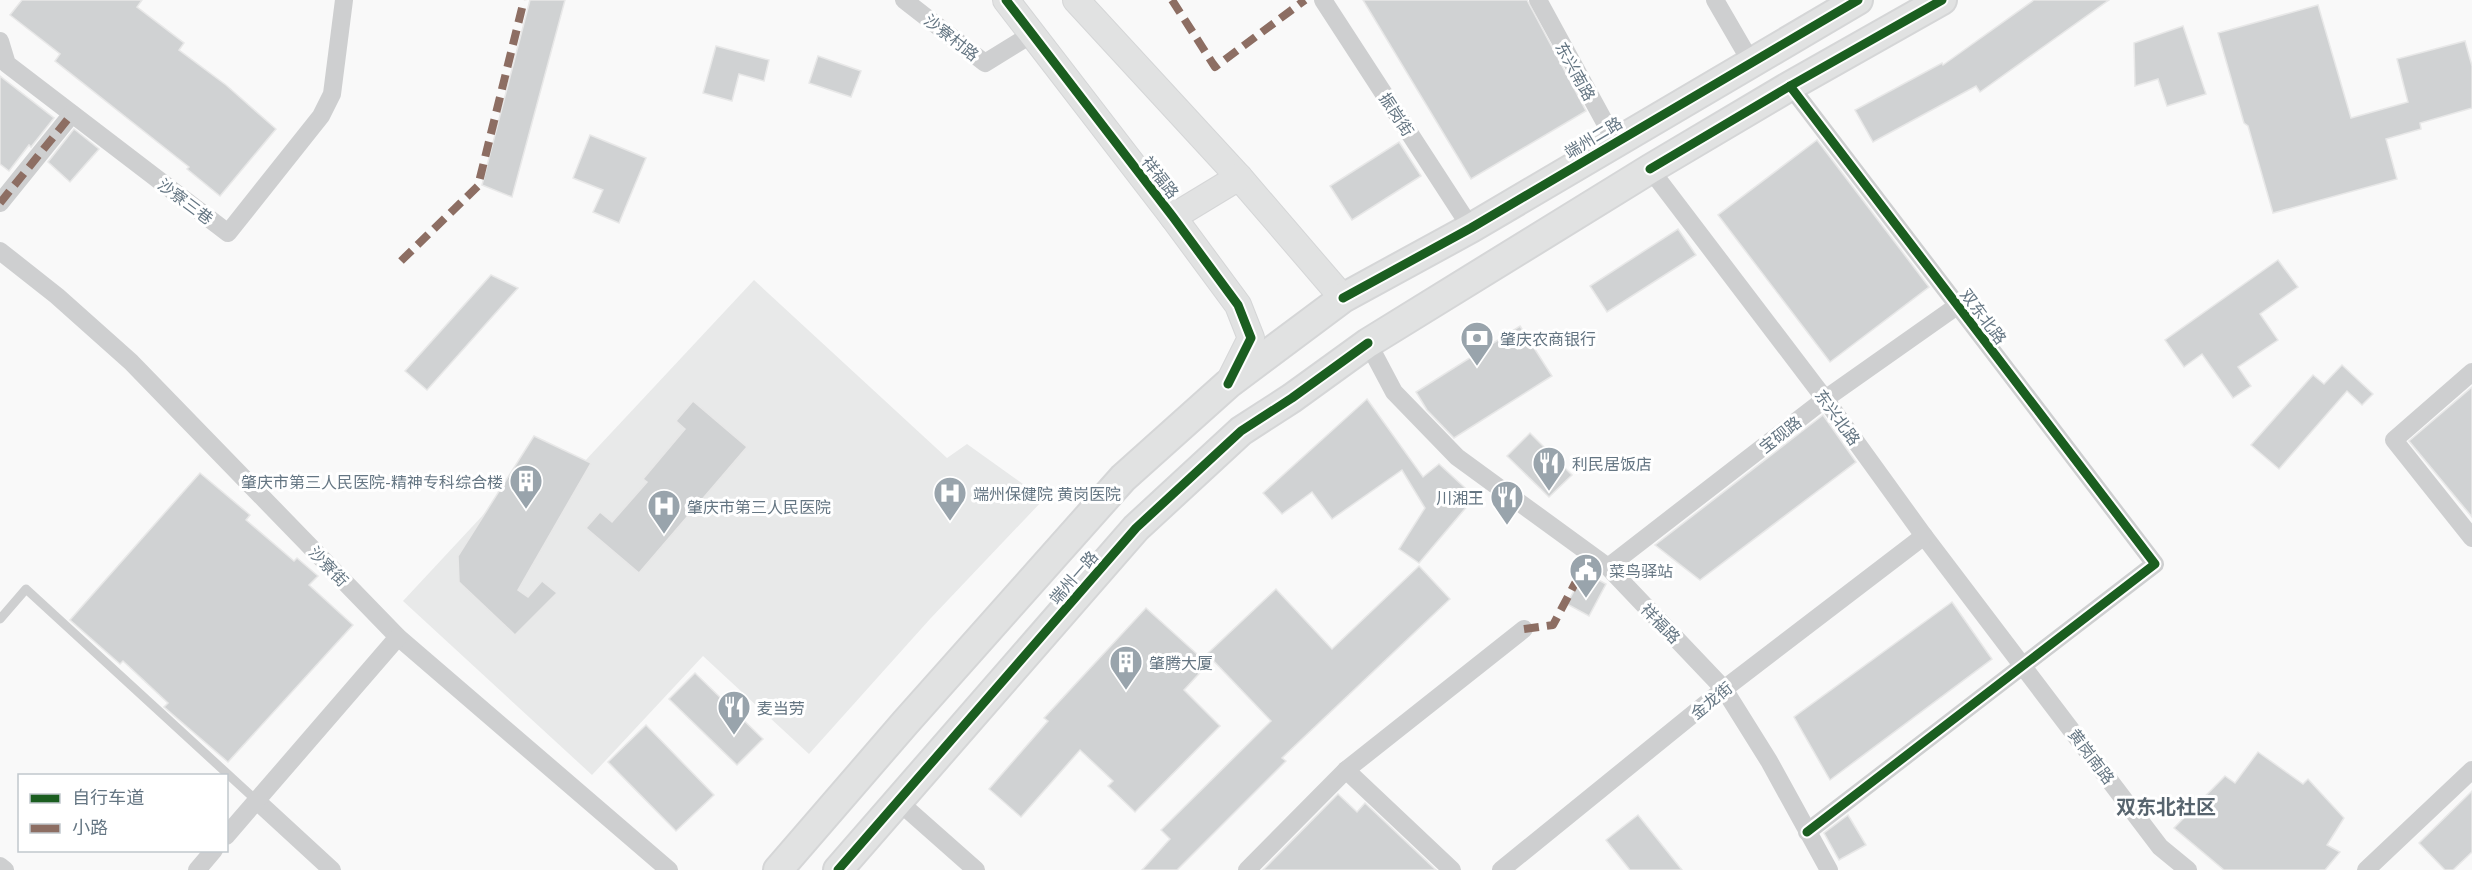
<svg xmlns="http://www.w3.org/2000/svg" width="2472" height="870" font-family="Lato,'Noto Sans SC',sans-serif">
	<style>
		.built { fill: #e8e9e9 }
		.building { fill: #d0d2d3; stroke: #e8e8e8; stroke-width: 1.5 }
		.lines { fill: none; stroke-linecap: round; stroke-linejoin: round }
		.secondary-casing { stroke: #d5d6d7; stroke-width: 28 }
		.primary-casing { stroke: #d5d6d7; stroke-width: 32 }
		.lane { stroke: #cecfd0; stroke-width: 9 }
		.street { stroke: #cecfd0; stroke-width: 18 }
		.secondary { stroke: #e1e2e2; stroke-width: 26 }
		.primary { stroke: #e1e2e2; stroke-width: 28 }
		.quiet { stroke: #8d6e63; stroke-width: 8; stroke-dasharray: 15 8; stroke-linecap: butt }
		.cycleway-casing { stroke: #fff; stroke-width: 13 }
		.cycleway { stroke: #1b5e20; stroke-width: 9 }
		.labels { text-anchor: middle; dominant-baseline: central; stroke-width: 6; stroke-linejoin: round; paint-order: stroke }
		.street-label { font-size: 16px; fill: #657683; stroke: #fff }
		.poi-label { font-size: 16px; fill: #657683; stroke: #fff; text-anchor: start }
		.quarter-label { font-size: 20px; font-weight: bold; fill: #57646e; stroke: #fff }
	</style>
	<rect width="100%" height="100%" fill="#f9f9f9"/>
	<polygon class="built" points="754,280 947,458 967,444 1044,499 930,619 809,754 703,656 592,775 403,601 498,499 526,524"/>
	<g class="building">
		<polygon points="22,0 142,0 137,7 184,43 179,50 226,85 276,129 220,196 187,169 189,167 55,61 60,54 10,15"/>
		<polygon points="530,0 565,0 512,197 482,185"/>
		<polygon points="1363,0 1527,0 1586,111 1471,179"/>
		<polygon points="2034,0 2109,0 1980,92 1976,86 1873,142 1855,110 1942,63 1943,65"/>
		<polygon points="2318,5 2351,118 2408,102 2397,59 2465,41 2472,66 2472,108 2420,123 2421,129 2386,139 2397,179 2273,213 2248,126 2244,123 2218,33"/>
		<polygon points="2183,26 2206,94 2167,106 2158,79 2135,86 2134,43"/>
		<polygon points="716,46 769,60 764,81 739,74 732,101 703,93"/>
		<polygon points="818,56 861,71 851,97 809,83"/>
		<polygon points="0,76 54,118 31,147 29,145 9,171 0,164"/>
		<polygon points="74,129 99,149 70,182 48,162"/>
		<polygon points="590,135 646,158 619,223 593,212 603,190 573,178"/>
		<polygon points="1817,140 1929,287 1830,362 1718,215"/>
		<polygon points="1399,142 1421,176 1352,220 1330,186"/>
		<polygon points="1678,229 1696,255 1607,312 1590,286"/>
		<polygon points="2278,260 2298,287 2260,314 2278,340 2238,367 2251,386 2233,398 2202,354 2184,367 2165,340"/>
		<polygon points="491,275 518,288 427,390 405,371"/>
		<polygon points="1520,326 1552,376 1454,438 1427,410 1416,392"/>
		<polygon points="2342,365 2373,394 2362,405 2347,391 2279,469 2251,445 2313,375 2324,384"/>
		<polygon points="2472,387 2472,517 2409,441"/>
		<polygon points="1367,399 1423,477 1439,464 1475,497 1419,563 1399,549 1425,508 1402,470 1332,519 1312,492 1282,514 1263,493"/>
		<polygon points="693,401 747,447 639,573 586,528 600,512 612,522 647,482 643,479 685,429 676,421"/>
		<polygon points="1823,415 1856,462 1700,580 1655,545"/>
		<polygon points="1530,433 1572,475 1549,497 1507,456"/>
		<polygon points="534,436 591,463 518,590 528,597 542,581 557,593 515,635 459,582 458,556"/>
		<polygon points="200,473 250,515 246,520 294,561 297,558 318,576 309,585 353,625 228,762 164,707 168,703 123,661 120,664 70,620"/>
		<polygon points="1419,566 1450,599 1282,758 1286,761 1177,870 1142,870 1170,839 1161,830 1271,721 1207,654 1276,589 1332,649"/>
		<polygon points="1584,572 1606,584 1589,616 1567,604"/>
		<polygon points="1952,602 1992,659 1830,780 1794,717"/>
		<polygon points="1146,608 1208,664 1184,690 1220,726 1135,812 1108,786 1113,781 1080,750 1021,817 989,789 1048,721 1044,718"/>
		<polygon points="695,673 763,739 737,765 669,699"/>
		<polygon points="646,725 714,795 676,831 608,762"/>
		<polygon points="2258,752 2303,784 2308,779 2344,818 2327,845 2340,852 2325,870 2224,870 2174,828 2225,776 2235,783"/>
		<polygon points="2472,791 2472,852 2453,870 2445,870 2419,843"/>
		<polygon points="1338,794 1357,812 1365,803 1436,870 1263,870"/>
		<polygon points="1638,815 1682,870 1630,870 1606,840"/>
		<polygon points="1848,815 1866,845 1839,860 1824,833"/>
	</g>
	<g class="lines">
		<g class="secondary-casing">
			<g id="secondary">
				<polyline points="1006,0 1173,217 1238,305 1251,338 1228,384"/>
				<polyline points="1076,0 1239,177 1343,298"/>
				<polyline points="1173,217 1239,177"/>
			</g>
		</g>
		<g class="primary-casing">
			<g id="primary">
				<polyline points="778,870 905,723 1123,478 1228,384 1343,298 1471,228 1858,0"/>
				<polyline points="838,870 1136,528 1241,431 1292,398 1368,343 1650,169 1790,86 1942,0"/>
			</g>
		</g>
		<polyline class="lane" points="0,619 26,589 257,801"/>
		<g class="street">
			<polyline points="904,0 985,63 1032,34"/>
			<polyline points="1323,0 1471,228"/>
			<polyline points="1538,0 1615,141"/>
			<polyline points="1715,0 1751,62"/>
			<polyline points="0,41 7,64 228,233 321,116 332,94 344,0"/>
			<polyline points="1790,86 2155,564 1807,832"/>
			<polyline points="1650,169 1825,399 1924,536 2160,847 2188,870"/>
			<polyline points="0,203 72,114"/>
			<polyline points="0,251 57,296 131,362 398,637 669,870"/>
			<polyline points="1368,343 1394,392 1457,457 1608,567 1724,689 1769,761 1829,870"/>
			<polyline points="2472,372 2394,440 2472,538"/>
			<polyline points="1608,567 1825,399 1957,306"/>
			<polyline points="1346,770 1452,870"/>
			<polyline points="257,801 332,870"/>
			<polyline points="898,801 976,870"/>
			<polyline points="226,836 398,637"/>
			<polyline points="0,866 5,870"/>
			<polyline points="197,870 214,850"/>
			<polyline points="1247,870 1346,770 1524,629"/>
			<polyline points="1501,870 1724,689 1924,536"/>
			<polyline points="2366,870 2472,770"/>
		</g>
		<use href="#secondary" class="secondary"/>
		<use href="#primary" class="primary"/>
		<g class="quiet">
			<polyline points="1172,0 1215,67 1305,0"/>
			<polyline points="0,203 72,114"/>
			<polyline points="401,261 478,186 524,0"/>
			<polyline points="1524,629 1553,625 1590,555"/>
		</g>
		<g class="cycleway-casing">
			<g id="cycleway">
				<polyline points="1006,0 1173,217 1238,305 1251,338 1228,384"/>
				<polyline points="1790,86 2155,564 1807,832"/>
				<polyline points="1650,169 1790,86 1942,0"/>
				<polyline points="1343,298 1471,228 1858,0"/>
				<polyline points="838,870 1136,528 1241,431 1292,398 1368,343"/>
			</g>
		</g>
		<use href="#cycleway" class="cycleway"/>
	</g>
	<defs>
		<g id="bank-pin" transform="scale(1.725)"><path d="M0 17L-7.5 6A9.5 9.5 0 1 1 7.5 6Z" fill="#99a4ac" stroke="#fff"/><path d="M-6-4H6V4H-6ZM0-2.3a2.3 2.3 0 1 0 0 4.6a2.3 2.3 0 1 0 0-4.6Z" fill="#fff"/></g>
		<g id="restaurant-pin" transform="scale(1.725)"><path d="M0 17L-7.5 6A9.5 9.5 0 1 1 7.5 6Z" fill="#99a4ac" stroke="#fff"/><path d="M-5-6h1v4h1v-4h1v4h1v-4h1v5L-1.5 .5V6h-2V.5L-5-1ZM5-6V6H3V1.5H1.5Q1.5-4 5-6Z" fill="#fff"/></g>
		<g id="building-pin" transform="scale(1.725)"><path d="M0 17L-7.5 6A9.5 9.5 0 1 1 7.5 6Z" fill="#99a4ac" stroke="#fff"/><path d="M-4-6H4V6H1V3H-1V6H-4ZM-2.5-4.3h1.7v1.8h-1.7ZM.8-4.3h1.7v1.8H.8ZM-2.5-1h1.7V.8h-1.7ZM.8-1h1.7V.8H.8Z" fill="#fff"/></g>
		<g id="hospital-pin" transform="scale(1.725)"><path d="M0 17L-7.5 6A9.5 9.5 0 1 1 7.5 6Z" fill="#99a4ac" stroke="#fff"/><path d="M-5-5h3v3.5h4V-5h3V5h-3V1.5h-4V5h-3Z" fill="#fff"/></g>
		<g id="civic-pin" transform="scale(1.725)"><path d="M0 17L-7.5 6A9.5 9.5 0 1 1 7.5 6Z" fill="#99a4ac" stroke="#fff"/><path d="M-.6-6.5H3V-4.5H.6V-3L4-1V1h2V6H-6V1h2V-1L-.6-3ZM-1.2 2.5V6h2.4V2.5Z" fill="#fff"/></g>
	</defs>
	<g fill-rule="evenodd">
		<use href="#bank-pin" x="1477" y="338"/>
		<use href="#restaurant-pin" x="1549" y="463"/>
		<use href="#building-pin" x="526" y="481"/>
		<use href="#hospital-pin" x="950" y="493"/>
		<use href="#restaurant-pin" x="1507" y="497"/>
		<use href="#hospital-pin" x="664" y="506"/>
		<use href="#civic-pin" x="1586" y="570"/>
		<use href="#building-pin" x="1126" y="662"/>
		<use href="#restaurant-pin" x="734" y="707"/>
	</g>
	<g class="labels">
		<g class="street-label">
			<text transform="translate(952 37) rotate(38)">沙寮村路</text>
			<text transform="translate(1576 71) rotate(61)">东兴南路</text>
			<text transform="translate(1397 114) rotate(57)">振岗街</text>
			<text transform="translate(1593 137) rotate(-31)">端州二路</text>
			<text transform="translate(1161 177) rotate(52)">祥福路</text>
			<text transform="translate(186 201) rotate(37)">沙寮三巷</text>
			<text transform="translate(1984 316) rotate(53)">双东北路</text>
			<text transform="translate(1838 417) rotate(54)">东兴北路</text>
			<text transform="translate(1780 434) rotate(-38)">宝砚路</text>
			<text transform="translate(329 566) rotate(46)">沙寮街</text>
			<text transform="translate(1073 577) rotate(-49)">端州一路</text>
			<text transform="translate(1661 623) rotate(46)">祥福路</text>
			<text transform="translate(1711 700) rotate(-39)">金龙街</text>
			<text transform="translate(2092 756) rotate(53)">黄岗南路</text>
		</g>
		<g class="poi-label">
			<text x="1500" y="338">肇庆农商银行</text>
			<text x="1572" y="463">利民居饭店</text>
			<text x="503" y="481" text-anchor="end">肇庆市第三人民医院-精神专科综合楼</text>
			<text x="973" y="493">端州保健院 黄岗医院</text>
			<text x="1484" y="497" text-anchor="end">川湘王</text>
			<text x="687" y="506">肇庆市第三人民医院</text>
			<text x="1609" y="570">菜鸟驿站</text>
			<text x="1149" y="662">肇腾大厦</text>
			<text x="757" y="707">麦当劳</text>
		</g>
		<g class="quarter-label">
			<text x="2166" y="806">双东北社区</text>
		</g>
	</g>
	<rect x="18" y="774" width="210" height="78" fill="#ffffff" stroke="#c1c8cd" stroke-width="1.5"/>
	<rect x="30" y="794" width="30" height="9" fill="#1b5e20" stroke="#c1c8cd" stroke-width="1.5"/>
	<text x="72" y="804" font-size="18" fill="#657683">自行车道</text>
	<rect x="30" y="824" width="30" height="9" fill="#8d6e63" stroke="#c1c8cd" stroke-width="1.5"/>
	<text x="72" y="834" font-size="18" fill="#657683">小路</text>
</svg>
